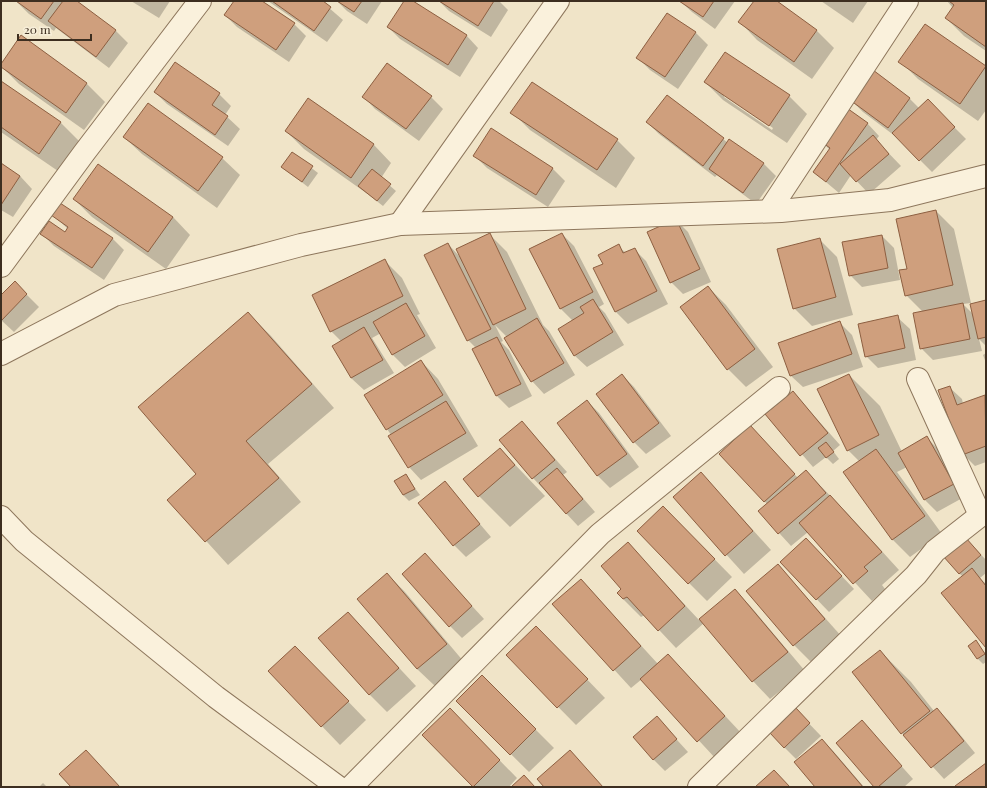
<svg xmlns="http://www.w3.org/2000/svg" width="987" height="788" font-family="'Playfair Display',serif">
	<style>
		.shadow { fill: #0003; fill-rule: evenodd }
		.building { fill: #cf9f7d; stroke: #8d5f41 }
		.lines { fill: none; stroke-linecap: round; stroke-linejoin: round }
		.minor-casing { stroke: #8d765c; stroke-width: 24 }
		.minor { stroke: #faf1dc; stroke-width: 22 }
	</style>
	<rect width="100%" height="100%" fill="#f0e4c8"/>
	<g class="shadow">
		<polygon points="75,1 116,31 128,43 109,68 56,28 54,31 29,14 17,2"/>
		<polygon points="131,1 170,1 159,18"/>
		<polygon points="235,1 260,1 294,24 306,36 289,62 237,27 225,15"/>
		<polygon points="268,1 321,1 343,20 327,42"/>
		<polygon points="337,1 382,1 367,24 347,11"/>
		<polygon points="405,1 411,1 466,35 478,48 460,77 400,39 388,27"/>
		<polygon points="439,1 499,1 508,10 491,37 449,11"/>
		<polygon points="680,1 735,1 715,29 692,12"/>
		<polygon points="755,1 775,1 817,31 834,48 812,79 757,40 740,22"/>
		<polygon points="821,1 868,1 853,23"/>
		<polygon points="947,1 986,1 986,51 964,36 946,18 953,8"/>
		<polygon points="667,14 696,33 708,45 678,89 650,70 637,57"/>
		<polygon points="925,25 986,68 986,110 978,121 918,79 900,61"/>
		<polygon points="21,37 87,84 105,102 84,130 19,84 1,66"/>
		<polygon points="175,63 219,94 231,106 225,115 240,129 228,146 167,104 155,92"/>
		<polygon points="873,71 910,99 920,109 928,101 966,139 932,172 899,139 863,112 851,100"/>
		<polygon points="1,82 61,123 79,141 58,171 1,132"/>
		<path d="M705,82L789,96L807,114L787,143L723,100ZM724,95L773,128L772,130L724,97Z"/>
		<polygon points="532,83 617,140 635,158 616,188 530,130 512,112"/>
		<polygon points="363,96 431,97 443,109 419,141 375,109"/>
		<polygon points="308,99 374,145 391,163 381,178 396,191 383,206 369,195 304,149 286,131"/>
		<polygon points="647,122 723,139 728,143 730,141 764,164 776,176 756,204 717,175 715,177 659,134"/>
		<polygon points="867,123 879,136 876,140 901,166 869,194 851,175 839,193 814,172 830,150 820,140"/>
		<polygon points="491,130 553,169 565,181 548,207 487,168 474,155"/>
		<polygon points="124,137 222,158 240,175 217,208 142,154"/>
		<polygon points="292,153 318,173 308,187 282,167"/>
		<polygon points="1,164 20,176 32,189 13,217 1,210"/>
		<polygon points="74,199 173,217 190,235 166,269 92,217"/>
		<polygon points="936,211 954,229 971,303 963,304 974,315 986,301 986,346 979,339 982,351 933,360 921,348 923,312 906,295 908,270"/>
		<polygon points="53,215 112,238 124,250 104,280 54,246 42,234 65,233 68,229"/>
		<polygon points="676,220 688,232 711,282 683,294 671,282"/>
		<polygon points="489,234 507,252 543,325 549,331 575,375 544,394 532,381 507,337 495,325 503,341 501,342 509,350 532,396 509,408 497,396 474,350 476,348 468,340 448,244 461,258"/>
		<polygon points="562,234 574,246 604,304 599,307 605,313 624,345 587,367 574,355 573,321 560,308"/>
		<polygon points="882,236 894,248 900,280 862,287 850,275"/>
		<polygon points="819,239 837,257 853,315 812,326 794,308"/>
		<polygon points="618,246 626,253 634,249 646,261 668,304 628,324 616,312 595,269 604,264"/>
		<polygon points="384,260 402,278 420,314 417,315 436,348 405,367 393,355 381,333 372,338 394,373 364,390 351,378 333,346 341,341 331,331"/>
		<polygon points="15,283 39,307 14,332 1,320 1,297"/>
		<polygon points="708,287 726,305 773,367 746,387 728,369 681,307"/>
		<polygon points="248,313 271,336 334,408 268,464 301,502 228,565 169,500 198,475"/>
		<polygon points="897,317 910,329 916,360 878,368 866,356"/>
		<polygon points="840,323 852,335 863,367 803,387 790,375"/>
		<polygon points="986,353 986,363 983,355"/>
		<polygon points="421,361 438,379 478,446 421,480 409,467 391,435 365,395"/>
		<polygon points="622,375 634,387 671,436 646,454 634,442"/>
		<polygon points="849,375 880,406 902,452 927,438 939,450 966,496 937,512 925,500 907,467 897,472 942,534 910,557 892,539 860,462 848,450"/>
		<polygon points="949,387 962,399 963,404 984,396 986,398 986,462 975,466 963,454"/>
		<polygon points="793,392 840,445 833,451 839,459 833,464 826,457 813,467 767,414"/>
		<polygon points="587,401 599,413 639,467 610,488 598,476 558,423"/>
		<polygon points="522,422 567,472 563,475 595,512 578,526 533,478 501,440"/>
		<polygon points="750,427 798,478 806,471 848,514 899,570 882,585 885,589 872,601 808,532 791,546 759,511 767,504 721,454"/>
		<polygon points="500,449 545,496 510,527 479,496"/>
		<polygon points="701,473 771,550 744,574 674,497"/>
		<polygon points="406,476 420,495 409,501 403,495"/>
		<polygon points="445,483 491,537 466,557 454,545 420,503"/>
		<polygon points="681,525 732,577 707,601 689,583"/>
		<polygon points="966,539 986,560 986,573 980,578 986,584 986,647 963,577 959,573"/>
		<polygon points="628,544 699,620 735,590 752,608 805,671 770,699 753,681 704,623 676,648 645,615 641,617 623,599"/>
		<polygon points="818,551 854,589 829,612 781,562"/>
		<polygon points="425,555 484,619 462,638 450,626"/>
		<polygon points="778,565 842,637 812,663 794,645"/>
		<polygon points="387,574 405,592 464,662 435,686 417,669"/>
		<polygon points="581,580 658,664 668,655 743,735 716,759 642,679 631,688 554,604"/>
		<polygon points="348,613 416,686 387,712 369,694"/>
		<polygon points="976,642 986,654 986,662 983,664 977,658"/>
		<polygon points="554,645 605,698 576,725 507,655"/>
		<polygon points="880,651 911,682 934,711 936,709 949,721 975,753 944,779 902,733"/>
		<polygon points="313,665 366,720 340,745 269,671"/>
		<polygon points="482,676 554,748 529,772 457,701"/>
		<polygon points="450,710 517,778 509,787 475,787 423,735"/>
		<polygon points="796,710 821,736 796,759 784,747"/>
		<polygon points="657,718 688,752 665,771 653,759"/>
		<polygon points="862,722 913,779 904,787 875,787"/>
		<polygon points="822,740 834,752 864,787 816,787"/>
		<polygon points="43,783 47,787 39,787"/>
	</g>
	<g class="building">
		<polygon points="16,1 54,1 41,19"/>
		<polygon points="63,1 77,1 116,30 96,57 48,21"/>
		<polygon points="234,1 262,1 295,23 276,50 224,15"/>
		<polygon points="272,1 323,1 331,7 314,31"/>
		<polygon points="337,1 362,1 354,12"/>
		<polygon points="404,1 413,1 467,35 448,65 387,27"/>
		<polygon points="439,1 494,1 478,26"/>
		<polygon points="679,1 714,1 703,17"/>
		<polygon points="754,1 777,1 817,30 794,62 738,22"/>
		<polygon points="949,1 986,1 986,47 945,18 954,5"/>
		<polygon points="667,13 696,32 665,77 636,58"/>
		<polygon points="925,24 986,66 960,104 898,62"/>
		<polygon points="21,35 87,83 66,113 1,67 1,64"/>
		<polygon points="725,52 790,95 769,126 704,82"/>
		<polygon points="175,62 220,93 212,105 228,116 215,135 154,92"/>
		<polygon points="387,63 432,96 406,129 362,97"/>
		<polygon points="873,70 910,98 888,128 850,100"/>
		<polygon points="1,81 61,122 39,154 1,127"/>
		<polygon points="532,82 618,139 597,170 510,113"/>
		<polygon points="667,95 724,138 703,166 646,122"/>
		<polygon points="308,98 374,144 351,178 285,131"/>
		<polygon points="928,99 955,127 919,161 892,133"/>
		<polygon points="148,103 223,157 198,191 123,137"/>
		<polygon points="844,106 868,123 826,182 813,172 830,148 819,140"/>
		<polygon points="491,128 553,168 536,195 473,156"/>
		<polygon points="873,135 889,154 856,182 840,164"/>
		<polygon points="729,139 764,163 743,193 709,169"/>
		<polygon points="292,152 313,166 302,182 281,167"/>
		<polygon points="1,163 20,176 1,205"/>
		<polygon points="98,164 173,217 148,252 73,199"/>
		<polygon points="372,169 391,184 377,201 358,186"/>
		<polygon points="60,203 113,238 92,268 40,234 49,221 65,232 68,227 51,215"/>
		<polygon points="936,210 953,285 905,296 899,270 907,269 896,219"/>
		<polygon points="676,219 700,269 670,283 647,232"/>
		<polygon points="490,233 526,309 493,325 456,249"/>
		<polygon points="562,233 593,292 560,309 529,249"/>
		<polygon points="882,235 888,268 849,276 842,242"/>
		<polygon points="820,238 836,297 793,309 777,249"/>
		<polygon points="448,243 491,329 467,341 424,255"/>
		<polygon points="619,244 623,253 635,248 657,291 615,312 593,268 603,264 598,255"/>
		<polygon points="385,259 403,296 330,332 312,295"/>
		<polygon points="15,281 27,294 1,321 1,295"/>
		<polygon points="708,286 755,349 727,370 680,307"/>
		<polygon points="593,299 613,332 574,356 558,329 584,313 580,307"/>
		<polygon points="986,300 986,337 978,339 970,304"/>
		<polygon points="406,303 425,336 392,355 373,322"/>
		<polygon points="963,303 970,339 920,349 913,313"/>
		<polygon points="248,312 312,384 246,441 279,478 205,542 167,500 196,474 138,407"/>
		<polygon points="898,315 905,348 865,357 858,324"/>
		<polygon points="537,318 564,363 531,382 504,338"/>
		<polygon points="840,321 852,354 790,376 778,343"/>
		<polygon points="364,327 383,360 351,378 332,346"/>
		<polygon points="497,337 521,384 496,396 472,349"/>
		<polygon points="421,360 443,395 386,430 364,395"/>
		<polygon points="622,374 659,423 633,443 596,394"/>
		<polygon points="849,374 879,435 847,451 817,389"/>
		<polygon points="950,386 957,405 985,395 986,446 962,455 938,390"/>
		<polygon points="793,391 828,433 800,456 765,414"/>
		<polygon points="587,400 627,454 597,476 557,423"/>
		<polygon points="446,401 466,433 408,468 388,436"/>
		<polygon points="522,421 555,460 532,479 499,440"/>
		<polygon points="750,425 795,474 764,502 719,454"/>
		<polygon points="927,436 954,484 924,500 898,453"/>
		<polygon points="826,442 834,452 826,458 818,448"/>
		<polygon points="500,448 515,465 478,497 463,479"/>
		<polygon points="876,449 925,516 892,540 843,472"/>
		<polygon points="557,468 583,499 566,514 539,483"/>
		<polygon points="806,470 826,493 778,534 758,511"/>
		<polygon points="701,472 753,531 725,556 673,497"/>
		<polygon points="406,474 415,489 403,495 394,481"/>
		<polygon points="445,481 480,524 453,546 418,503"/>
		<polygon points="830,495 882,552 864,567 868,571 853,584 799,523"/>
		<polygon points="663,506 715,559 688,584 637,531"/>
		<polygon points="806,538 842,576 816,600 780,562"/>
		<polygon points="966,538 981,555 959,574 943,556"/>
		<polygon points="628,542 685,606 658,631 627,597 623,599 617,593 621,589 601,566"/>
		<polygon points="425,553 472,606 449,627 402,574"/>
		<polygon points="778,564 825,619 793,646 746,591"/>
		<polygon points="972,568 986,586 986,648 941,593"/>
		<polygon points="387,573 447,644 417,669 357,599"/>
		<polygon points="581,579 641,646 613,671 552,604"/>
		<polygon points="735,589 788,652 752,682 699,619"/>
		<polygon points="348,612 399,668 369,695 318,638"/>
		<polygon points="536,626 588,679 557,708 506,655"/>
		<polygon points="976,640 985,654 977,659 968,646"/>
		<polygon points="295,646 349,701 321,727 268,671"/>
		<polygon points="880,650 930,711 901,734 852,672"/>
		<polygon points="668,654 725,716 697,742 640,679"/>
		<polygon points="482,675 536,729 510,755 456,701"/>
		<polygon points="450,708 500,760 473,787 422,735"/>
		<polygon points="796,708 810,723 784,748 770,733"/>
		<polygon points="937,708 964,741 931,768 903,735"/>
		<polygon points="657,716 677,739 653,760 633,737"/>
		<polygon points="862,720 902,766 878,787 874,787 836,743"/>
		<polygon points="822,739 863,787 815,787 794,762"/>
		<polygon points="86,750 120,787 71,787 59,774"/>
		<polygon points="570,750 603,787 544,787 537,779"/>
		<polygon points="986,763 986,787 956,787 955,786"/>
		<polygon points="774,770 790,787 755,787"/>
		<polygon points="524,775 535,787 511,787"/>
	</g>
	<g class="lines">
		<g class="minor-casing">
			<g id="minor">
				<polyline points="769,211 907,1"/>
				<polyline points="400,224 558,1"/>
				<polyline points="1,266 84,153 200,1"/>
				<polyline points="1,354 114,295 301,245 400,224 781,211 890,200 986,176"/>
				<polyline points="918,379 980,515"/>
				<polyline points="1,517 24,541 216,697 338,787"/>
				<polyline points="351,787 600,534 779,388"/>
				<polyline points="699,787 916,575 935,551 986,511"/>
			</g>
		</g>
		<use href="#minor" class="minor"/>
	</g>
	<rect width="987" height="788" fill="none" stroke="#3d2e20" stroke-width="4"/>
	<path d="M18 34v6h73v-6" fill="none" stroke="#3d2e20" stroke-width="2"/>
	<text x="24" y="34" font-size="12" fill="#3d2e20" stroke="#f7eed8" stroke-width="3" paint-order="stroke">20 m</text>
</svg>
